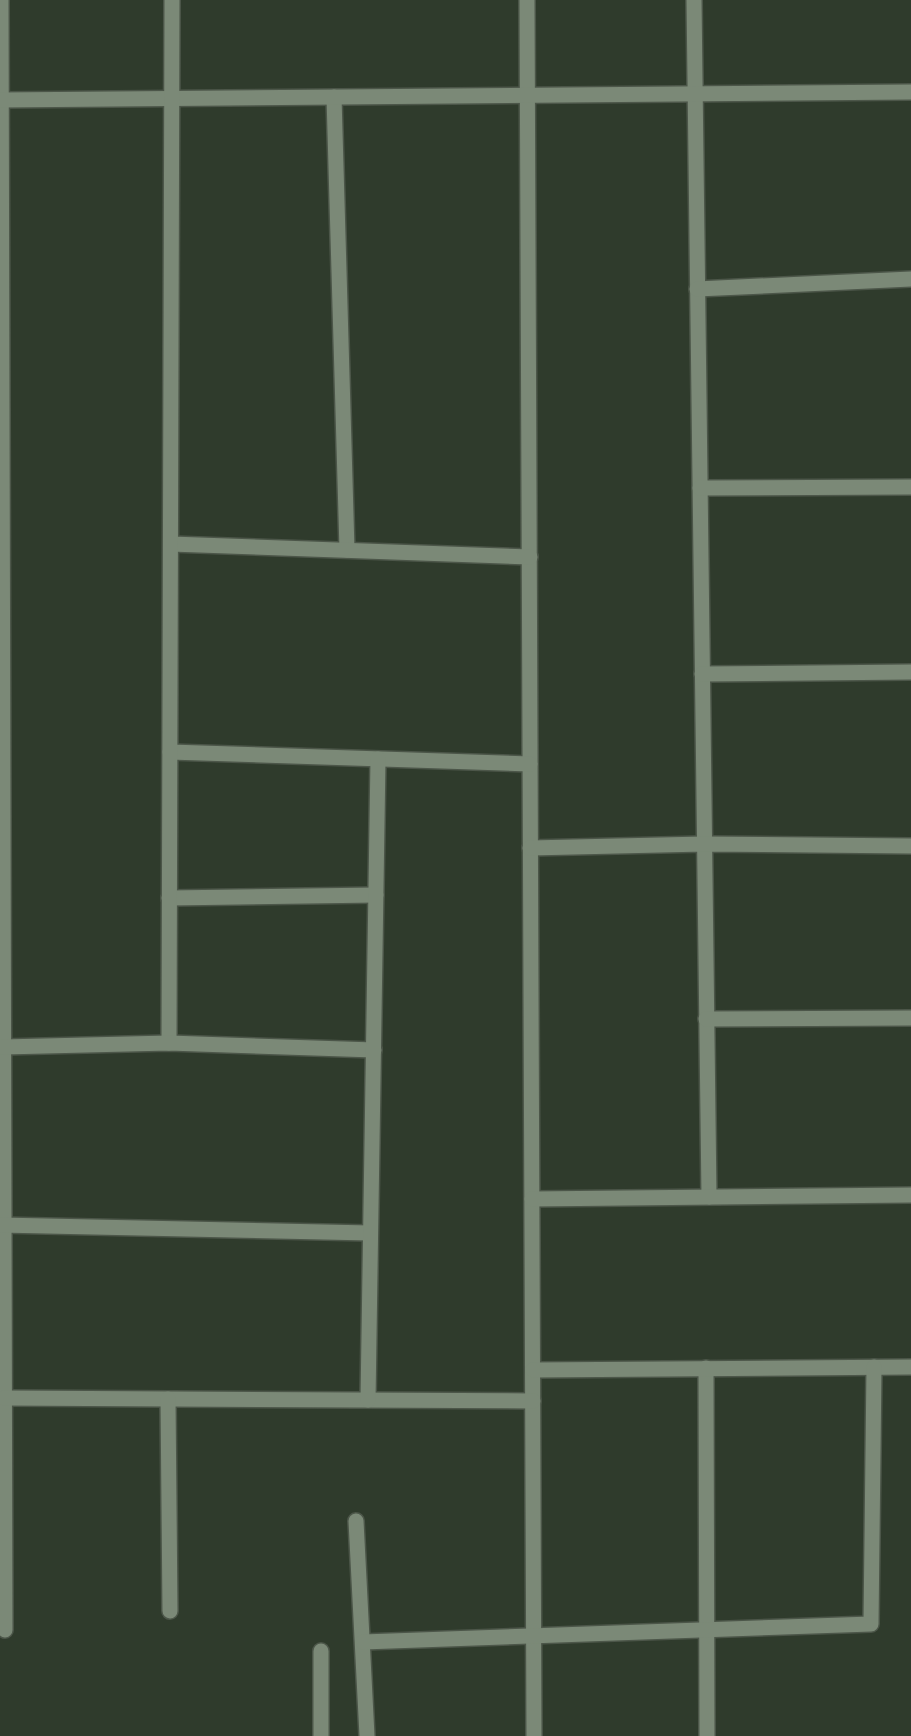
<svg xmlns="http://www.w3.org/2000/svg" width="911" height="1736" font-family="Merriweather,serif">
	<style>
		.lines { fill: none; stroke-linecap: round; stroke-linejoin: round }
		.street-casing { stroke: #4c5649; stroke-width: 18 }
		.street { stroke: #7b8977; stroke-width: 15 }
	</style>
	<rect width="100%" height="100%" fill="#2f3b2c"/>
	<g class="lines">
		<g class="street-casing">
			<g id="street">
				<polyline points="1,0 5,1630"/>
				<polyline points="527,0 534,1736"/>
				<polyline points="694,0 709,1197"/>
				<polyline points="334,97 347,550"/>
				<polyline points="0,100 911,92"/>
				<polyline points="697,289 911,279"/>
				<polyline points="700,488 911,487"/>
				<polyline points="171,544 530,557"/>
				<polyline points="702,674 911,672"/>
				<polyline points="170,752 530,764"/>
				<polyline points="530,848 704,844 911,846"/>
				<polyline points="169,898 376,895"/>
				<polyline points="706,1019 911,1018"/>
				<polyline points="169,1043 172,0"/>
				<polyline points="3,1047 169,1043 374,1050"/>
				<polyline points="532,1199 911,1195"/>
				<polyline points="0,1225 370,1233"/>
				<polyline points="706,1368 707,1736"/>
				<polyline points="533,1370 911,1367"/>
				<polyline points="4,1398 533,1401"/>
				<polyline points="168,1399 170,1611"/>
				<polyline points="368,1400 378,759"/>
				<polyline points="356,1521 367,1736"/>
				<polyline points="363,1642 871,1624 874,1367"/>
				<polyline points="321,1651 321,1736"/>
			</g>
		</g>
		<use href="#street" class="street"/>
	</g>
</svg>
